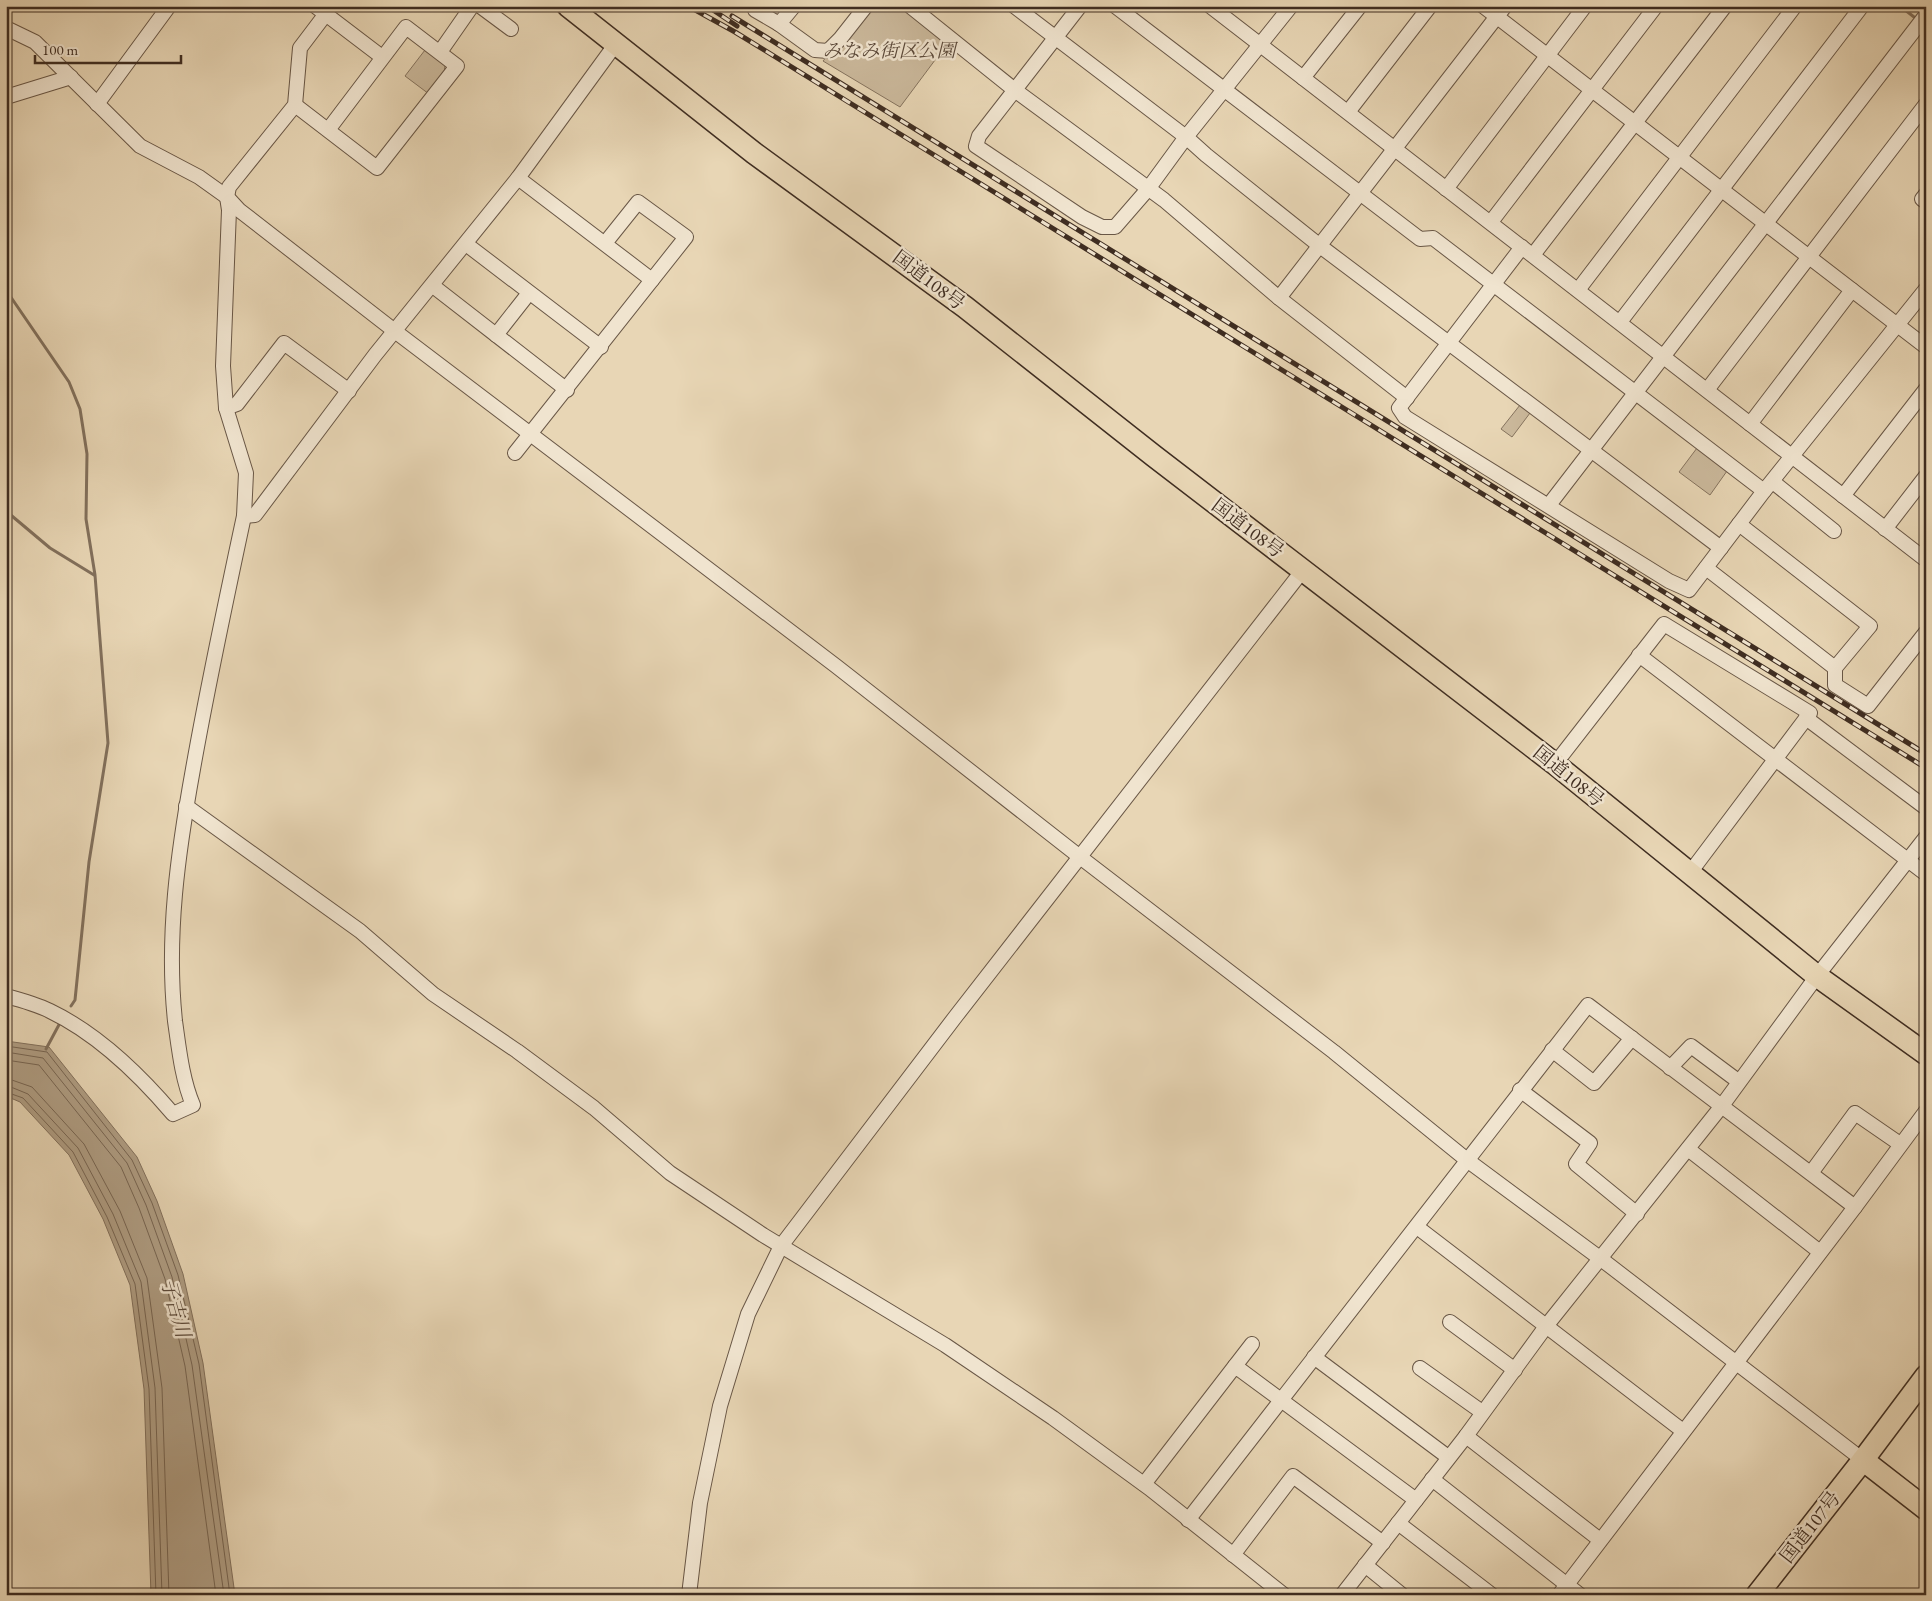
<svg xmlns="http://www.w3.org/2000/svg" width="1932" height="1601" font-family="'EB Garamond','Noto Serif JP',serif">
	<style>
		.green { fill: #cbb99c; stroke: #85735e }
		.water { fill: #af9d83; stroke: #82705c }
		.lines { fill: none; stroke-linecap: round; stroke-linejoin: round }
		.shore { stroke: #776552; stroke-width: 1 }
		.stream { stroke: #82705c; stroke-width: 3 }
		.minor-casing { stroke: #695746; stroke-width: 16 }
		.highway-casing { stroke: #3f2d21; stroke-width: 24 }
		.minor { stroke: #f0e4cf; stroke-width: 14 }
		.highway { stroke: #e8d6b5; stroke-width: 21 }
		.rail-casing { stroke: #3f2d21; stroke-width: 5 }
		.rail { stroke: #f0e4cf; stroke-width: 3; stroke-dasharray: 9; stroke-linecap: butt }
		.labels { text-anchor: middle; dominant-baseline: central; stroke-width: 5; stroke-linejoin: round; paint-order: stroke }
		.park-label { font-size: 19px; font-style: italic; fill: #5b493a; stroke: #f0e4cf }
		.street-label { font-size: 19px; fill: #3f2d21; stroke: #f0e4cf }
		.water-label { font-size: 20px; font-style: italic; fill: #5b493a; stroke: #f0e4cf }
	</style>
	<rect width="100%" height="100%" fill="#e8d6b5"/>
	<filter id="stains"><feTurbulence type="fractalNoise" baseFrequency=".004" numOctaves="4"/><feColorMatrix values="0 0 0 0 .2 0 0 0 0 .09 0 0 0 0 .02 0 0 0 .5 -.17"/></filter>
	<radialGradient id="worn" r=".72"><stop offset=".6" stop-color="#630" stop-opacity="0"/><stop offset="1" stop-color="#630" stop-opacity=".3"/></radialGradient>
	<g class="green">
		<polygon points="869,6 906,6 950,40 900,107 823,61"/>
		<polygon points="425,50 445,65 444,74 429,94 405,76"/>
		<polygon points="1520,405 1530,413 1512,437 1501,429"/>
		<polygon points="1697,448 1727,471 1710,495 1679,472"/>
	</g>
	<polygon class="water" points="6,1041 49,1047 137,1157 157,1201 183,1274 203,1363 235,1595 151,1595 144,1389 130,1285 103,1219 69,1155 20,1102 6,1096"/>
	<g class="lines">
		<g class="shore">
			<polyline points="6,1046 47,1052 132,1160 152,1203 178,1275 199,1364 230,1595"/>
			<polyline points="6,1052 43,1058 127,1163 146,1205 172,1277 192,1365 224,1595"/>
			<polyline points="6,1060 39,1065 121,1167 139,1208 165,1279 185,1366 216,1595"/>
			<polyline points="6,1078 32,1087 84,1144 120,1211 147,1278 162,1388 169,1595"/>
			<polyline points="6,1085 28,1094 78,1148 113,1214 141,1282 155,1388 162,1595"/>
			<polyline points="6,1092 23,1098 73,1152 107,1217 135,1284 149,1389 156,1595"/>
		</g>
		<g class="stream">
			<polyline points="1900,6 1914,17"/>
			<polyline points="6,290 69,382 80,409 87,454 86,519 95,575 108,743 89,862 75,1000 71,1006"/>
			<polyline points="6,511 50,548 94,575"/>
			<polyline points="46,1049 61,1021"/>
		</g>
		<g class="minor-casing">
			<g id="minor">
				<polyline points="315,6 382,57"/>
				<polyline points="480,6 511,29"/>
				<polyline points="794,6 779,24 815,50 828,51 840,39 866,6"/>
				<polyline points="910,6 1016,91 1164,200 1279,298 1407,398"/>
				<polyline points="1014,6 1186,137 1206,155 1320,246 1721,548"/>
				<polyline points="1080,6 979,136 976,146 1082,217 1102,227 1115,227 1148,189 1186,137 1291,6"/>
				<polyline points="1115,6 1420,239 1433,238 1764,491"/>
				<polyline points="1210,6 1926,560"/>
				<polyline points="1483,6 1926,347"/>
				<polyline points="755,10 779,24"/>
				<polyline points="6,28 35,42 140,146 199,177 227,197 239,210 396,332 836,666 1080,857 1334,1052 1467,1160 1601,1259 1863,1460"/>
				<polyline points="440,52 472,6"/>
				<polyline points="1303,78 1360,6"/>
				<polyline points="6,97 71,77"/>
				<polyline points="97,104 169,6"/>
				<polyline points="295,105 377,168 457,66 406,27 328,130"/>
				<polyline points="1348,112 1430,6"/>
				<polyline points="518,178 652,280"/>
				<polyline points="1446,189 1585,6"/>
				<polyline points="1926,194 1922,199 1926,202"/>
				<polyline points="1491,222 1656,6"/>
				<polyline points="466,244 601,347"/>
				<polyline points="1522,247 1399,408 1405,417 1669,581 1689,590 1764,491 1926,289"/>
				<polyline points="1533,255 1725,6"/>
				<polyline points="433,286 567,390"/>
				<polyline points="1578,290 1795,6"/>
				<polyline points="1279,298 1505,6"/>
				<polyline points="1620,322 1862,6"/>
				<polyline points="496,335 529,293"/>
				<polyline points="1707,390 1926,104"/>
				<polyline points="226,408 237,404 284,343 349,391"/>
				<polyline points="1750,424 1852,290"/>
				<polyline points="515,453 686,237 638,202 606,242"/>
				<polyline points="1773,482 1834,531"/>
				<polyline points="1843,496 1926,389"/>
				<polyline points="1549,505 1926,15"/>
				<polyline points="244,516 255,515 375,355 518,178 615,45"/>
				<polyline points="1739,524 1870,626 1835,668"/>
				<polyline points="1885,529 1926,476"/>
				<polyline points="1706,568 1835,668 1835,685 1868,706 1926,632"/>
				<polyline points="1639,655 1926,874"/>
				<polyline points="1806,718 1926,808"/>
				<polyline points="1555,764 1664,624 1810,713 1689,874"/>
				<polyline points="186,806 360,931 433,994 517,1051 594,1108 670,1173 763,1235 945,1345 1053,1418 1149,1488 1284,1595"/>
				<path d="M6,996C21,1000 36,1004 50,1011C98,1034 139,1074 173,1114L193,1105C182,1079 179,1049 175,1021C166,936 178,852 193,769C208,684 226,600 244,516L246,473L226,408L223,366L229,210L227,197L229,187L295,105L300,48L325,15"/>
				<polyline points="1552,1050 1594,1083 1632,1038"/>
				<polyline points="1670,1068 1691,1046 1738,1081"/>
				<polyline points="1520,1090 1590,1143 1576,1164 1637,1214"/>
				<polyline points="1688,1149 1820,1252"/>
				<polyline points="1811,1173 1855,1113 1900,1144"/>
				<polyline points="1417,1227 1683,1431"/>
				<polyline points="1450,1322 1515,1370"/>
				<polyline points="1314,1357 1448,1457"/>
				<polyline points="1235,1366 1252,1344"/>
				<polyline points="1420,1368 1482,1412"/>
				<polyline points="1466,1436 1600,1540"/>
				<polyline points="1432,1479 1580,1595"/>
				<polyline points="1144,1484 1235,1366 1416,1500"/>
				<polyline points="1188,1520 1588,1005 1855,1207"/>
				<polyline points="1398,1523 1492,1595"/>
				<polyline points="1233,1555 1293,1476 1383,1543"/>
				<polyline points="1365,1565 1402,1595"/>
				<polyline points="689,1595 700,1503 720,1406 748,1314 781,1246 956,1016 1303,570"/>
				<polyline points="1342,1595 1466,1436 1547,1325 1721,1107 1817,976 1926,837"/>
				<polyline points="1559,1595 1855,1207 1926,1111"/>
			</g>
		</g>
		<g class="highway-casing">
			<g id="highway">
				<polyline points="568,6 754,153 965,307 1154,456 1555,764 1817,976 1926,1054"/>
				<polyline points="1863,1460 1926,1509"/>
				<polyline points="1757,1595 1863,1460 1926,1376"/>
			</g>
		</g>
		<use href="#minor" class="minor"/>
		<use href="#highway" class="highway"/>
		<g class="rail-casing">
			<g id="rail">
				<polyline points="688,6 735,32 1926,768"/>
				<polyline points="707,6 737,26"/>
				<polyline points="732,16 1926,754"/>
			</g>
		</g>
		<use href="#rail" class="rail"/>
	</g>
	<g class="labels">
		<g class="park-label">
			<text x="889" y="50">みなみ街区公園</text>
		</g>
		<g class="street-label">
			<text transform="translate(929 280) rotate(37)">国道108号</text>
			<text transform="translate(1248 528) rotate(37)">国道108号</text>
			<text transform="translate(1569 776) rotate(39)">国道108号</text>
			<text transform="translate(1810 1527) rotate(-52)">国道107号</text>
		</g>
		<g class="water-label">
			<text transform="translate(176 1308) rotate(74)">子吉川</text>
		</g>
	</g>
	<rect width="1932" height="1601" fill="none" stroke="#e8d6b5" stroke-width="25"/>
	<rect x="8" y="8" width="1917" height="1586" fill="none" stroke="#3f2d21" stroke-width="2.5"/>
	<rect x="12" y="12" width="1907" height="1576" fill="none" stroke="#3f2d21"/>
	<path d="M35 55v8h146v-8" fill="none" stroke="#3f2d21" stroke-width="2.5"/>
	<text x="42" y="55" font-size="15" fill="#3f2d21" stroke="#f0e4cf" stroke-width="4" paint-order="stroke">100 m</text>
	<rect width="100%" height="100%" filter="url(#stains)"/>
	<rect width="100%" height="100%" fill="url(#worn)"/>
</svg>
